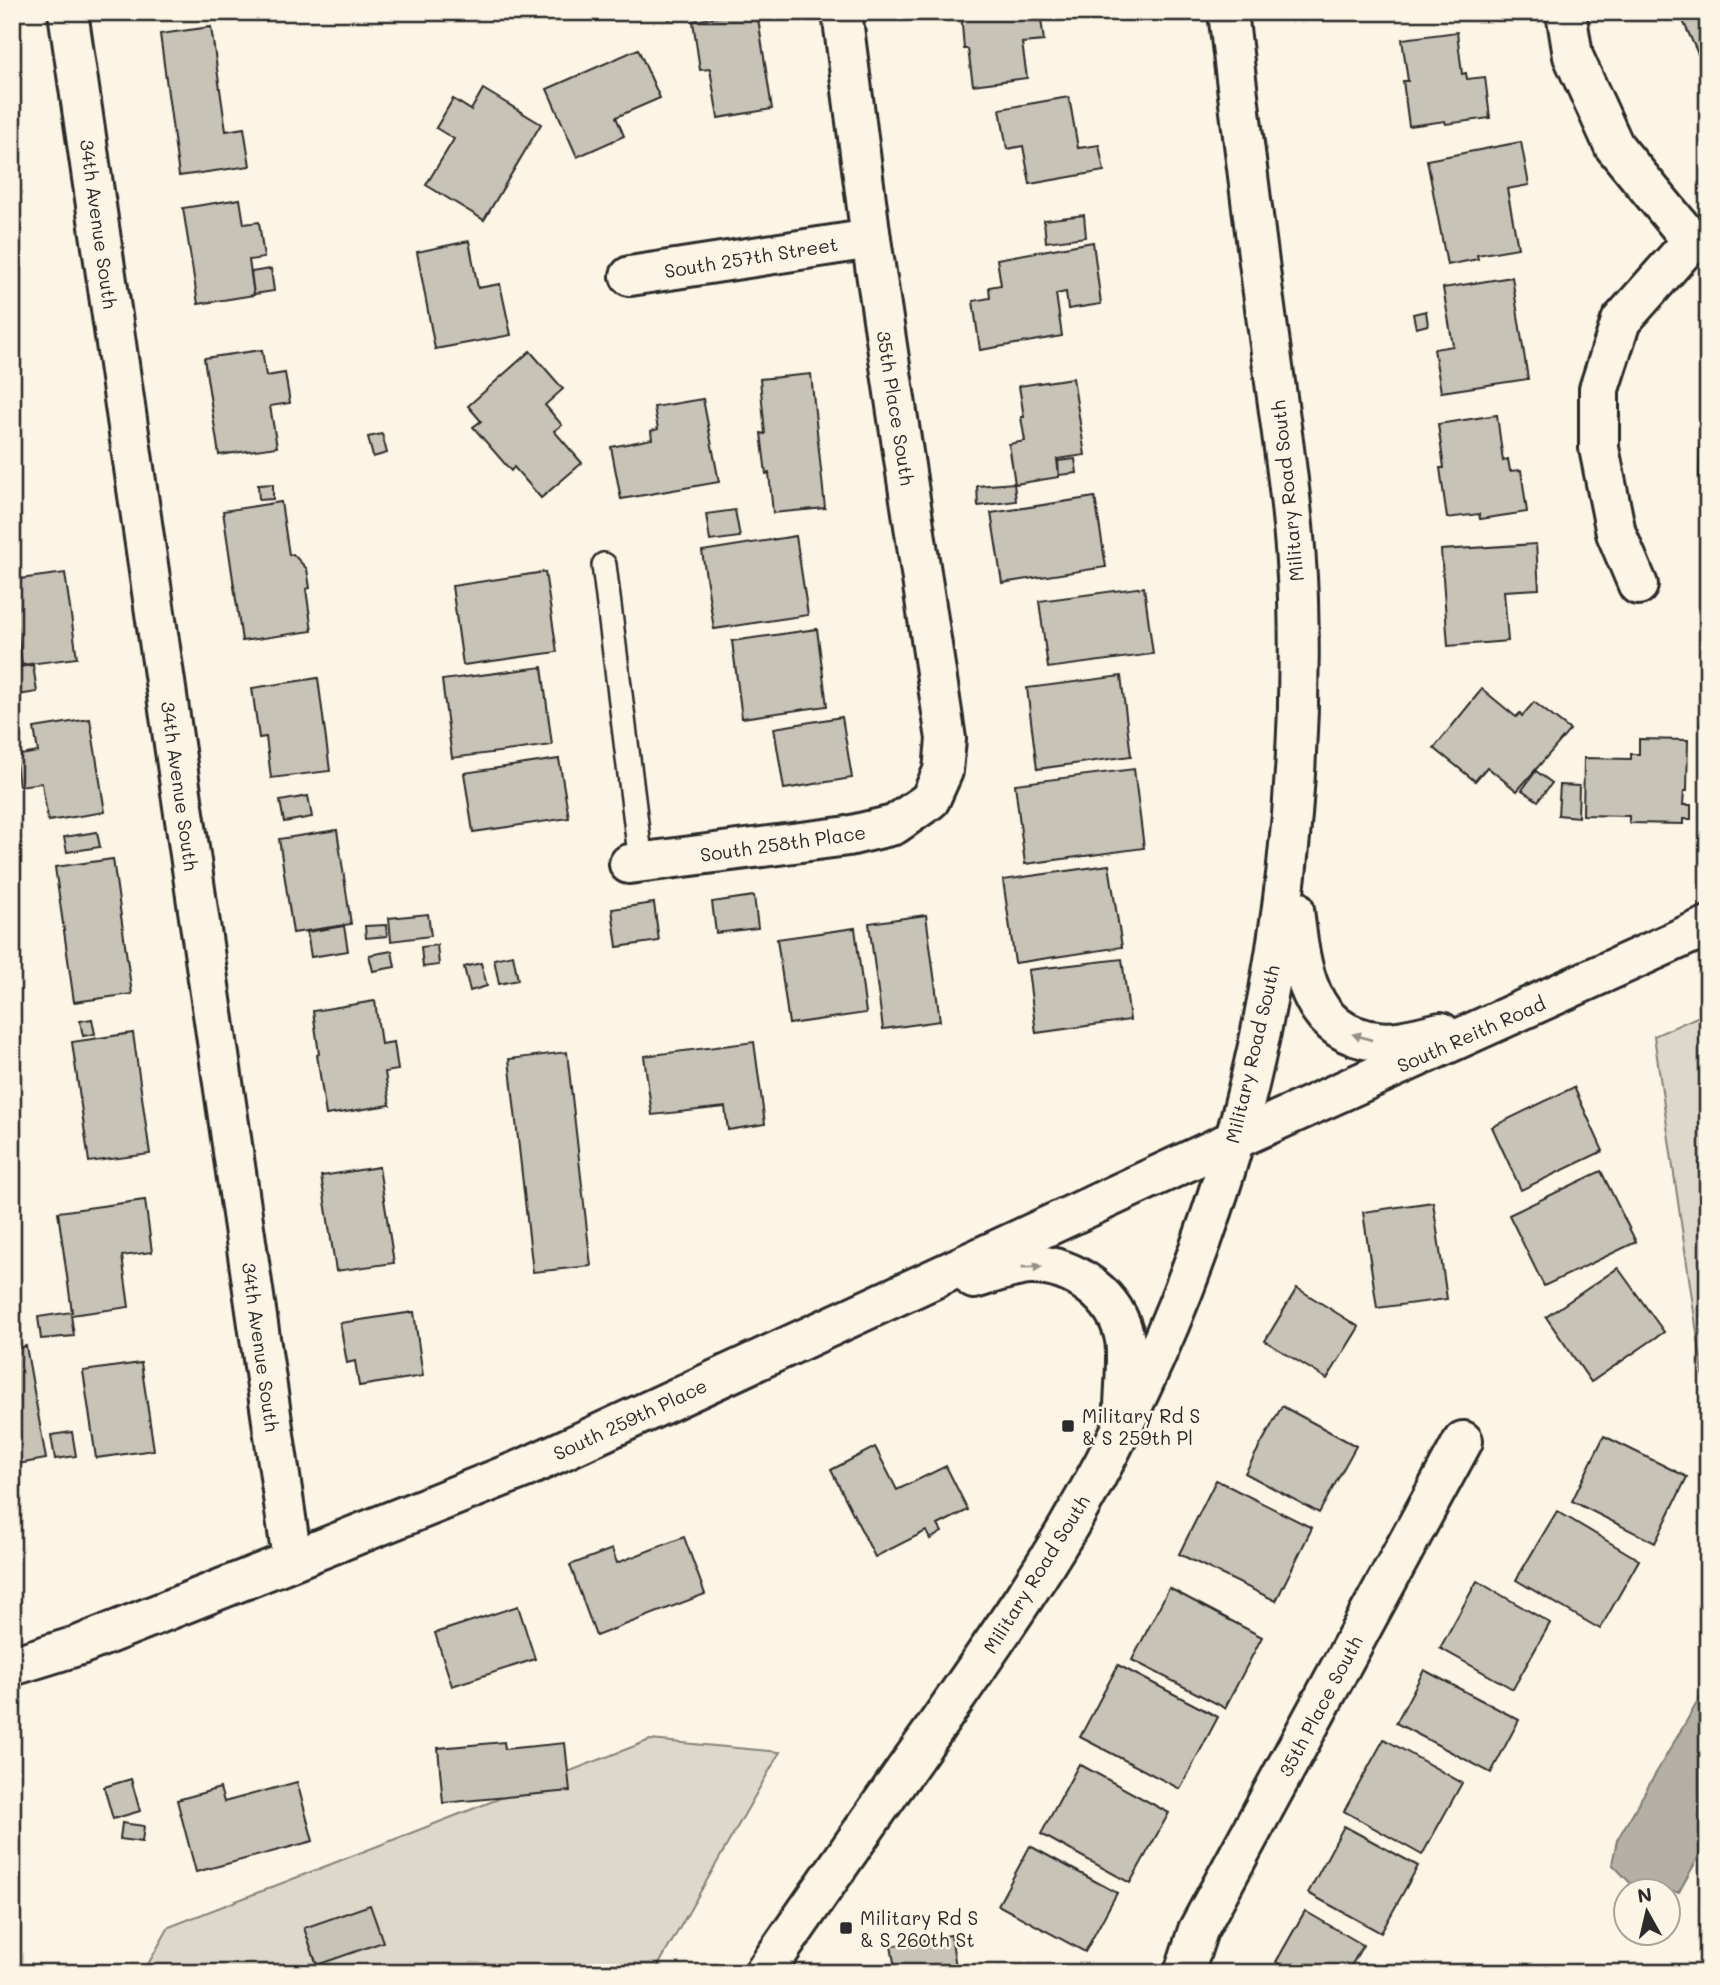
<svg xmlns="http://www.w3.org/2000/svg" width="1720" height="1985" font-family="Mali,sans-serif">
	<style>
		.green { fill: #ded8ca; stroke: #84827a; stroke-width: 2 }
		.water { fill: #b4b0a5; stroke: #7d7b74; stroke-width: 2 }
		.building { fill: #c8c3b7; stroke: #2b2b2b; stroke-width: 2 }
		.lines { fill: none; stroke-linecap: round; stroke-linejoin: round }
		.service-casing { stroke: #2b2b2b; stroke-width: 28 }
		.minor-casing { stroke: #2b2b2b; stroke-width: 44 }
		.secondary-casing { stroke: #2b2b2b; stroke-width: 44 }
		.service { stroke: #fcf5e5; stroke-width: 23 }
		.minor { stroke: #fcf5e5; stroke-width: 38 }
		.secondary { stroke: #fcf5e5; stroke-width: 38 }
		.oneway { fill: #949088 }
		.poi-dot { fill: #2b2b2b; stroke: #fcf5e5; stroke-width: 2.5 }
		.labels { text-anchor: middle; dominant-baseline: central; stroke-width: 5; stroke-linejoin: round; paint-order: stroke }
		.street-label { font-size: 19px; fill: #2b2b2b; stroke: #fcf5e5 }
		.poi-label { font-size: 19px; fill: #2b2b2b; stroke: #fcf5e5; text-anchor: start }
	</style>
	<rect width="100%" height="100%" fill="#fcf5e5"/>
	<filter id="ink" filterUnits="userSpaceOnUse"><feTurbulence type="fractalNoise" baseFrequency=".0143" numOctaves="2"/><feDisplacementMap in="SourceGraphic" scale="14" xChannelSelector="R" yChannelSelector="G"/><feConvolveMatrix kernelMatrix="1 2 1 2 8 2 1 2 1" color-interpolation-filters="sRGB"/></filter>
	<g filter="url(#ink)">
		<g class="green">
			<polygon points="1708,1012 1708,1409 1654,1036"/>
			<polygon points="650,1740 780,1752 654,1973 143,1973 169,1927"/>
		</g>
		<polygon class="water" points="1708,1684 1708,1840 1679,1892 1637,1890 1612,1864 1617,1840"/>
		<g class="building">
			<polygon points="667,12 681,12 682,16 668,19"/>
			<polygon points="748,12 757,12 772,109 718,118 710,69 700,70 693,21"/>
			<polygon points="961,12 1055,12 1056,17 1041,19 1044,41 1022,43 1027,78 973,85 968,49 964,49"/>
			<polygon points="1679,12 1708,12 1708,76"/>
			<polygon points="211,27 226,131 244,128 250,166 179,176 160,34"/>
			<polygon points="1457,32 1462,74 1466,73 1467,79 1485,77 1490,118 1446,124 1445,121 1409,126 1403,81 1408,81 1402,39"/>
			<polygon points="638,49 660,98 616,117 624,136 577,157 547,89"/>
			<polygon points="483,89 541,124 484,220 426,185 454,139 436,128 453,99 471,110"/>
			<polygon points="1069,97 1078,148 1099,145 1104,171 1030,184 1023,146 1007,149 1000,109"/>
			<polygon points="1521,142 1529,185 1507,189 1518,248 1477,255 1478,259 1447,265 1427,160"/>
			<polygon points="240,199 244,224 259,222 264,258 249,260 254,295 198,304 183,208"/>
			<polygon points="1084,215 1086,237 1046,242 1044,220"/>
			<polygon points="469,241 478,288 500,284 511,335 435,349 417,252"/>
			<polygon points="1093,242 1101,304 1068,309 1066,292 1056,294 1062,336 980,350 973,301 990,298 989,287 1001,285 997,259"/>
			<polygon points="271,269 274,291 254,294 251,272"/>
			<polygon points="1512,277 1528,379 1441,392 1434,349 1453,346 1443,288"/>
			<polygon points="1426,311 1428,325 1416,328 1413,314"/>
			<polygon points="262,350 266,376 285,373 290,403 270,406 277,447 219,455 204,358"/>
			<polygon points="530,351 563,389 545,405 562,425 554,431 582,463 541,498 514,467 511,471 473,427 481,421 468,406"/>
			<polygon points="811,374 825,508 773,513 769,473 766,474 761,433 765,434 760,379"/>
			<polygon points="1073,378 1085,455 1057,459 1059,477 1015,484 1009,444 1025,441 1021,417 1024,417 1019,386"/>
			<polygon points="703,399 719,482 621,499 611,447 652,439 651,431 658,429 654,407"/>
			<polygon points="1497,415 1503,461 1508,459 1510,471 1521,470 1527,512 1480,519 1479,514 1447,518 1440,468 1444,468 1438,424"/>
			<polygon points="1701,425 1708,426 1708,476 1699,476"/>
			<polygon points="382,434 387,453 373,457 368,437"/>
			<polygon points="1075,459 1077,473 1059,475 1058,461"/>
			<polygon points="1014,483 1016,501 978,506 977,486"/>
			<polygon points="273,484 273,499 259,500 258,485"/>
			<polygon points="1095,497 1106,567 1002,583 991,513"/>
			<polygon points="281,502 289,555 293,554 307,569 310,588 306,589 312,631 242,641 223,511"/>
			<polygon points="735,510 740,537 710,541 706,514"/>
			<polygon points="796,536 808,615 714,629 702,551"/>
			<polygon points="1536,544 1539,589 1504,591 1508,641 1448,646 1441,550"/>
			<polygon points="545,572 557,652 463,665 452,586"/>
			<polygon points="65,573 77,658 22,665 12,595 12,580"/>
			<polygon points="1144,587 1153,654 1048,668 1039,601"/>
			<polygon points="817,629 827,706 742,718 732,641"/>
			<polygon points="33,665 37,692 12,696 12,668"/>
			<polygon points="542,667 552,745 452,758 442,680"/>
			<polygon points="1121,676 1131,756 1037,769 1027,688"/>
			<polygon points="318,678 330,771 271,778 266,737 259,738 252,688"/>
			<polygon points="1482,689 1516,717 1520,713 1522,716 1534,702 1570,730 1517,791 1487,767 1475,781 1434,748"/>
			<polygon points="842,717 852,778 784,789 774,728"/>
			<polygon points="1708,718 1708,736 1700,723"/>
			<polygon points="90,719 105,812 48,821 42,783 19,786 15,756 38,752 34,728"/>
			<polygon points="1639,739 1688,740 1687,791 1684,791 1683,805 1691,805 1691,819 1683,819 1683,824 1629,823 1629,816 1583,815 1584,758 1631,759 1631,754 1639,754"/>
			<polygon points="559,759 569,818 473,832 464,773"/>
			<polygon points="1134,769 1144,848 1025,864 1015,784"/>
			<polygon points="1536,771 1552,783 1538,801 1522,790"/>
			<polygon points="1560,785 1579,786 1578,817 1558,815"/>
			<polygon points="308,796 312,817 284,822 280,801"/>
			<polygon points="337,830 351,924 293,933 279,839"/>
			<polygon points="97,832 100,847 67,852 64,837"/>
			<polygon points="113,859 132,994 74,1002 55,867"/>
			<polygon points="1109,865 1122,947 1015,963 1003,880"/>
			<polygon points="754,896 758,928 716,933 712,902"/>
			<polygon points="654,903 659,941 617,947 612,909"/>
			<polygon points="428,914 431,936 391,941 389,918"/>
			<polygon points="926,915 940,1021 883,1029 869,923"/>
			<polygon points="386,925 387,936 366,938 365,926"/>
			<polygon points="344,926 348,951 311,957 307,932"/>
			<polygon points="855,928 866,1013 789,1024 777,939"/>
			<polygon points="437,945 439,965 423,967 421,947"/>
			<polygon points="392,951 395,967 373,971 369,955"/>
			<polygon points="513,955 518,980 499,984 494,959"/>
			<polygon points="1122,959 1130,1020 1036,1033 1028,970"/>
			<polygon points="481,963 487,986 470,991 464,967"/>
			<polygon points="375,1001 381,1044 394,1042 398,1070 385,1072 390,1105 326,1115 317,1055 319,1054 313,1011"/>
			<polygon points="92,1019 95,1034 83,1036 80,1021"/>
			<polygon points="133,1033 150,1154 89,1162 72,1042"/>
			<polygon points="754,1042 765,1124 728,1130 725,1107 652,1115 644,1056"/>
			<polygon points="567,1052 591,1266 533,1272 509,1059"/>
			<polygon points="1574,1087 1603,1151 1521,1190 1492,1127"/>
			<polygon points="379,1167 394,1263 336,1271 321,1176"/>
			<polygon points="1601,1171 1636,1242 1544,1286 1509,1215"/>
			<polygon points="145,1200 152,1252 122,1256 129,1307 71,1315 74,1336 41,1339 38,1317 72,1312 58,1212"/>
			<polygon points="1433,1202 1447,1299 1377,1308 1363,1212"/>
			<polygon points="1618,1268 1664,1332 1591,1382 1546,1317"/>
			<polygon points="1297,1288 1359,1327 1327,1379 1265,1341"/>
			<polygon points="414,1312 423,1376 359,1386 355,1361 347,1363 340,1323"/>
			<polygon points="26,1346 46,1459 12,1465 12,1349"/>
			<polygon points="141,1363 154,1450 96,1458 83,1371"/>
			<polygon points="1282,1406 1356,1446 1319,1513 1245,1473"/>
			<polygon points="72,1432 76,1456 55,1459 51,1435"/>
			<polygon points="1604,1436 1687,1477 1655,1543 1572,1501"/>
			<polygon points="875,1447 897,1490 946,1466 968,1510 938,1525 942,1532 930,1539 926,1531 875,1557 831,1470"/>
			<polygon points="1216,1480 1312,1528 1276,1601 1179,1554"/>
			<polygon points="1557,1511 1639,1560 1600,1629 1516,1580"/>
			<polygon points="684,1537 705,1594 596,1636 570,1565 612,1549 617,1563"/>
			<polygon points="1477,1581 1550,1623 1513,1689 1440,1648"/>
			<polygon points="1169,1588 1262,1637 1225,1708 1132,1660"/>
			<polygon points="518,1606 535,1659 452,1686 435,1633"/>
			<polygon points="1118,1665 1218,1717 1180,1789 1080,1737"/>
			<polygon points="1424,1670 1519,1720 1491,1773 1396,1723"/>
			<polygon points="1384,1739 1462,1783 1422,1855 1344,1811"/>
			<polygon points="504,1742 505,1749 565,1743 570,1791 443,1803 438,1748"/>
			<polygon points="1079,1764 1169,1813 1130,1883 1041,1834"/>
			<polygon points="131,1779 140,1811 113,1819 104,1787"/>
			<polygon points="297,1782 313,1841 196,1872 177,1800 220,1788 224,1802"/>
			<polygon points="122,1823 144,1826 142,1842 120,1839"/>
			<polygon points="1344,1826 1418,1866 1381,1933 1308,1893"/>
			<polygon points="1030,1846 1117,1893 1085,1952 998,1905"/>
			<polygon points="370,1905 383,1942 317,1965 304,1928"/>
			<polygon points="1305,1911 1363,1945 1347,1973 1295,1973 1276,1962"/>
			<polygon points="951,1935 957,1973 896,1973 891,1946"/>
			<polygon points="30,1965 31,1973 12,1973 12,1967"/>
		</g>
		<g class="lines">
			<g class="service-casing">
				<polyline id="service" points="604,565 641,863"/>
			</g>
			<g class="minor-casing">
				<g id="minor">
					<polyline points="68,12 292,1559"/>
					<polyline points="1566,12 1573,56 1614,146 1692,241"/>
					<polyline points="630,276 871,239"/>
					<polyline points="1638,585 1616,533 1599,448 1599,389 1621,321 1692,241"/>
					<polyline points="629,864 848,836 894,825 930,800 943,771 946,739 871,239 842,12"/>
					<polyline points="1184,1973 1198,1930 1463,1441"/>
				</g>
			</g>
			<g class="secondary-casing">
				<g id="secondary">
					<path d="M1294,909C1300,964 1307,1034 1377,1041C1398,1044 1421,1036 1441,1032"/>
					<path d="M974,1279C991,1274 1015,1265 1032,1265C1074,1265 1118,1297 1125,1340C1128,1358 1124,1390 1124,1410"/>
					<polyline points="12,1666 80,1645 527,1467 1234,1140 1708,926"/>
					<path d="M764,1973C820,1892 876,1811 933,1731C979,1664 1026,1598 1067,1529C1138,1408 1195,1276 1234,1142C1283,970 1303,777 1298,599C1295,511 1280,424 1269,337C1254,229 1241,120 1228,12"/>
				</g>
			</g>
			<use href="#service" class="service"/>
			<use href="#minor" class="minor"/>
			<use href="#secondary" class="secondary"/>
		</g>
		<defs><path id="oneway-solid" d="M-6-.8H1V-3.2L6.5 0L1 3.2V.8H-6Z" transform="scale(1.75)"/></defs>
		<g class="oneway">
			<use href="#oneway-solid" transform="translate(1362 1037) rotate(-163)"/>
			<use href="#oneway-solid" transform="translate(1032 1267) rotate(-1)"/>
		</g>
	</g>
	<g class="poi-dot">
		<rect x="1061" y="1419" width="14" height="14" rx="3.5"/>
		<rect x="839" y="1921" width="14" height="14" rx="3.5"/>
	</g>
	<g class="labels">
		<g class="street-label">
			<text transform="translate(99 224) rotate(82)">34th Avenue South</text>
			<text transform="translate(751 257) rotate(-9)">South 257th Street</text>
			<text transform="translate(896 408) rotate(81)">35th Place South</text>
			<text transform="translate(1287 491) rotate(-96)">Military Road South</text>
			<text transform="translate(180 786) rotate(82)">34th Avenue South</text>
			<text transform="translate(783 843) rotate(-8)">South 258th Place</text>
			<text transform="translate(1471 1034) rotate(-24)">South Reith Road</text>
			<text transform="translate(1252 1054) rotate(-77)">Military Road South</text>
			<text transform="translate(261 1347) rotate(82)">34th Avenue South</text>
			<text transform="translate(630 1419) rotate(-25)">South 259th Place</text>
			<text transform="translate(1036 1574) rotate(-58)">Military Road South</text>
			<text transform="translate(1320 1706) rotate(-62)">35th Place South</text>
		</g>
		<g class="poi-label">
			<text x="1082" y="1415">Military Rd S<tspan x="1082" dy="22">&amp; S 259th Pl</tspan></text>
			<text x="860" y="1917">Military Rd S<tspan x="860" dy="22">&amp; S 260th St</tspan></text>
		</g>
	</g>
	<rect width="1720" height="1985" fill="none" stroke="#fcf5e5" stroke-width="42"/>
	<rect x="21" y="21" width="1678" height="1943" fill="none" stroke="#2b2b2b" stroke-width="2.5" filter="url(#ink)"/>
	<g transform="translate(1647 1912) rotate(352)"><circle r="33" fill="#fcf5e5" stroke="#a8a49b" stroke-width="2"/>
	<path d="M0-5L12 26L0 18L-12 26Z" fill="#2b2b2b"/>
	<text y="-10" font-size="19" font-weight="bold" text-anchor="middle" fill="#2b2b2b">N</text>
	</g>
</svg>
